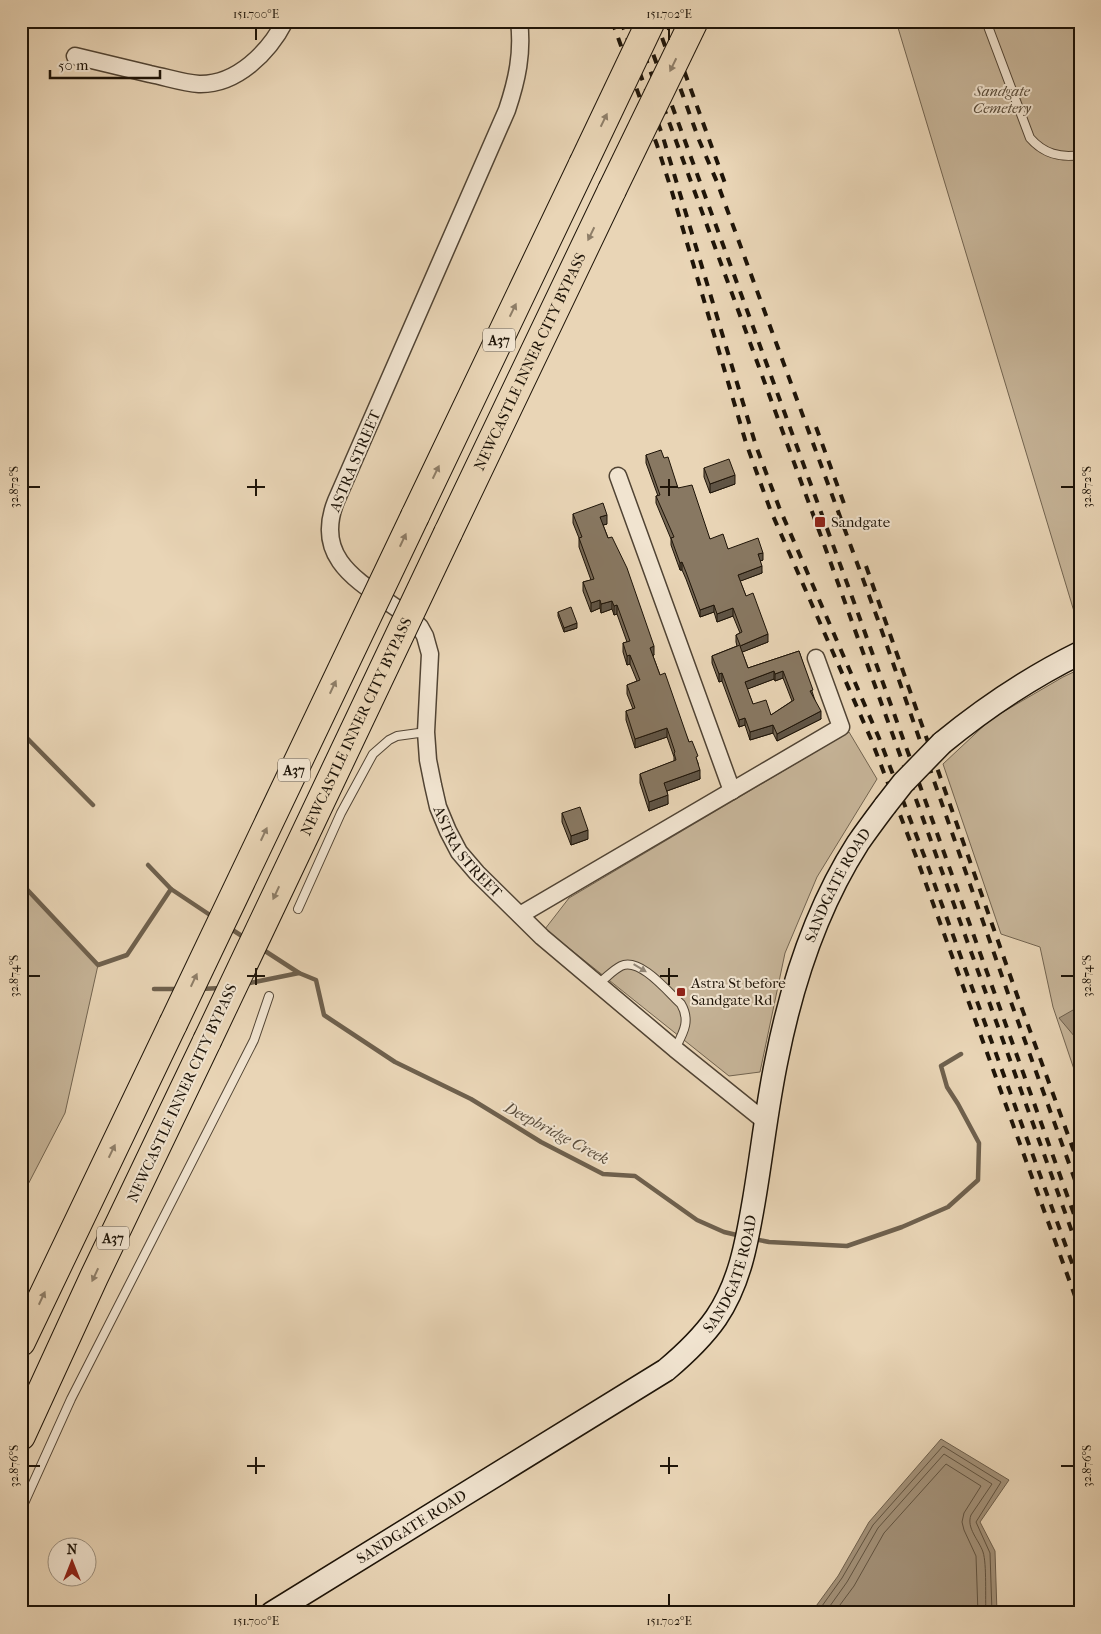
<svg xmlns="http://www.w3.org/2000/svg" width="1101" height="1634" font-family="'IM FELL French Canon',serif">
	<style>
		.green { fill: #c6b498; stroke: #726450 }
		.water { fill: #a4937b; stroke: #6e604d }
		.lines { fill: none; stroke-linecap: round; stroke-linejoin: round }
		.shore { stroke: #615442; stroke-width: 1 }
		.stream { stroke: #6e604d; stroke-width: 4.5 }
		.service-casing { stroke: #514434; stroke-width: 10 }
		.minor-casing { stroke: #514434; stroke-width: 19 }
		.secondary-casing { stroke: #1e1408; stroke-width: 25 }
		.motorway-casing { stroke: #1e1408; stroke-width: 30 }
		.service { stroke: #f1e4d0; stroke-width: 8 }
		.minor { stroke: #f1e4d0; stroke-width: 16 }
		.secondary { stroke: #f1e4d0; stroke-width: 22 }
		.motorway { stroke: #e9d5b6; stroke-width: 28 }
		.rail { stroke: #1e1408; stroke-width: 4; stroke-dasharray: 9 9; stroke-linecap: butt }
		.secondary-bridge-casing { stroke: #1e1408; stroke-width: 25; stroke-linecap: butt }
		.motorway-bridge-casing { stroke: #1e1408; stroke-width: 30; stroke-linecap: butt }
		.secondary-bridge { stroke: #f1e4d0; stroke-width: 22 }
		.motorway-bridge { stroke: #e9d5b6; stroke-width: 28 }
		.wall { fill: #756754; stroke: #1e1408; fill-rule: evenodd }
		.shaded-wall { fill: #5f5445; stroke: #1e1408 }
		.building { fill: #887862; stroke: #1e1408; fill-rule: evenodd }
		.oneway { fill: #8e7e68 }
		.oneway2 { fill: #928676 }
		.ticks { fill: none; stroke: #1e1408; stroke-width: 2 }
		.poi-dot { fill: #8f2418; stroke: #f1e4d0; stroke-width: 2 }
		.labels { text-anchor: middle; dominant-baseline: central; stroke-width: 4; stroke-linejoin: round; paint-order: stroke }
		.shield { fill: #f1e4d0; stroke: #5d5244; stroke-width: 1 }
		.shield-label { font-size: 14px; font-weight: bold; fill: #1e1408 }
		.park-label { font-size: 15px; font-style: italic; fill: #594c3a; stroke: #f1e4d0 }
		.street-label { font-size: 15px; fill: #1e1408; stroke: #f1e4d0 }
		.poi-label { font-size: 15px; fill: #1e1408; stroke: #f1e4d0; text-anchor: start }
		.water-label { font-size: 16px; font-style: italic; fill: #5a4d3c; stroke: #f1e4d0 }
		.neatline { fill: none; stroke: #1e1408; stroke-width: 2 }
		.ticks-label { font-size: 12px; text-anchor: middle; fill: #1e1408 }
	</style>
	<rect width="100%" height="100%" fill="#e9d5b6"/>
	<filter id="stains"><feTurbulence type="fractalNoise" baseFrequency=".004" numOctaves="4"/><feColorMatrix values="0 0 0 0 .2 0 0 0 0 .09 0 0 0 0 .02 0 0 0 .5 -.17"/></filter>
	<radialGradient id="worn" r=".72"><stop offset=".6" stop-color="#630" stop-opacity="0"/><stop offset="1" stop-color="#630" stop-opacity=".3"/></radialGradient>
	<g class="green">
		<polygon points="896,21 1080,21 1079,628"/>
		<polygon points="1080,669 1080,1087 1053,1007 1040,947 1001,934 943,764 991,719 1063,677"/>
		<polygon points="849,732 877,779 817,877 785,953 760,1072 729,1076 545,929 569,898"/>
		<polygon points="21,883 98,965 65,1113 21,1198"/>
	</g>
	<g class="water">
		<polygon points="1080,1006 1080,1043 1059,1018"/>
		<polygon points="941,1439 1009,1480 980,1522 995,1551 997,1613 811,1613 838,1576 869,1522"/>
		<polygon points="500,1607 545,1612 545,1613 494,1613"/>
	</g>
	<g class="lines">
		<g class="shore">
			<polyline points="817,1613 842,1578 873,1525 943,1446 1001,1482 976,1522 990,1553 992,1613"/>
			<path d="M825,1613L847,1582L878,1528L944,1454L992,1484L971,1515C966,1528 979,1540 983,1552C987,1564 985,1599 986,1613"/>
			<polyline points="834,1613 854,1586 884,1533 946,1464 981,1486 964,1513 962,1522 964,1530 976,1556 978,1613"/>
		</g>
		<g class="stream">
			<polyline points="21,732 93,805"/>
			<polyline points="148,865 171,889"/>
			<polyline points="21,883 98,965 127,955 171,889 213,917"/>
			<polyline points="228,927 245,938"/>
			<polyline points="299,973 316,980 324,1015 395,1062 471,1099 541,1142 603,1174 635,1176 697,1220 724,1232 741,1236"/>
			<polyline points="245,984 299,973 262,949"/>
			<polyline points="154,989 180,989"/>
			<polyline points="200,989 222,988"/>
			<polyline points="754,1239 769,1242 847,1246 902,1227 948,1207 978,1180 979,1143 958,1104 947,1087 941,1066 961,1054"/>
		</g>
		<g class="service-casing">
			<g id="service">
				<path d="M986,21L1030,138C1044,154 1060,158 1080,155"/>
				<polyline points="298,909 341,813 373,754 389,740 397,736 426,732"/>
				<path d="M599,983C606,978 613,970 621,966C640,957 668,992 681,1004C691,1021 683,1033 675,1049"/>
				<polyline points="21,1510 71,1399 254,1040 269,996"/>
			</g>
		</g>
		<g class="minor-casing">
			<g id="minor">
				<path id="s1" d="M519,21C523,53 517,80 507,110L336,501C310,566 372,587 413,620L420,627L425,636L430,654L426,732L428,760L433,785L438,807L448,831L459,852L477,873L542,937L675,1049L766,1122"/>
				<path d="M75,56C100,62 125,68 150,74C166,77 183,83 199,84C237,85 269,52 285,21"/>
				<polyline points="618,476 732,791"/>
				<polyline points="520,915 841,727 816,658"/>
			</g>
		</g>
		<g class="secondary-casing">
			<g id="secondary">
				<path d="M942,743C986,707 1029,678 1080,653"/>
				<path id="s2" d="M272,1613L666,1370C685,1354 702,1338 716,1318C740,1283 747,1241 754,1200C762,1153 767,1105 777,1058C792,983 817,907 858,843C867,830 876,818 885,806"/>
			</g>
		</g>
		<g class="motorway-casing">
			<g id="motorway">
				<polyline points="415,516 583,164"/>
				<path id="s3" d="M448,533L612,190"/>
				<polyline points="21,1342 173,1024"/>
				<polyline points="21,1436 94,1277 207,1041"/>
			</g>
		</g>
		<use href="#service" class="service"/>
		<use href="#minor" class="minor"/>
		<use href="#secondary" class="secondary"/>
		<use href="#motorway" class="motorway"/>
		<g class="rail">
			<polyline points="612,21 657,145 672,192 746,443 770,509 871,739 917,859 1080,1310"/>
			<polyline points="621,21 662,134 756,446 779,507 879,738 925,858 1080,1285"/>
			<polyline points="632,21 825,547 1080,1254"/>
			<polyline points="641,21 855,605 1080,1231"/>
			<polyline points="656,21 699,140 717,182 878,620 1011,1002 1080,1194"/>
			<polyline points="666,21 726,186"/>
			<polyline points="816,427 846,509"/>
			<polyline points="866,566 1017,995 1080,1168"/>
		</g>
		<g class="secondary-bridge-casing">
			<polyline id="secondary-bridge" points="885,806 903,783 942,743"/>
		</g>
		<g class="motorway-bridge-casing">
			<g id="motorway-bridge">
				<polyline points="583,164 651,21"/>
				<polyline points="612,190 694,21"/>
				<polyline points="173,1024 415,516"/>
				<path id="s4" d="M207,1041L448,533"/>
			</g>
		</g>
		<use href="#secondary-bridge" class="secondary-bridge"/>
		<use href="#motorway-bridge" class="motorway-bridge"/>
	</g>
	<g class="wall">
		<path d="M646,455L664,458L678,488L710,539L728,549L763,560L760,561L762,573L740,581L746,596L768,642L742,652L748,668L799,651L821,719L777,741L773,733L750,740L745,725L739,727L722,681L719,682L712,663V656L737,646L736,642V635L740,633L733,616L717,622L714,612L700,617L686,579L682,570H680L671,545V539L656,503V496H658L646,463ZM783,678L792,701L771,715L753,704L747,689L774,679L775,681Z"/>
		<polygon points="704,468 735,484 710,493 704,477"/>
		<polygon points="573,514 607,524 603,525 654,655 653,656 660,675 689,742 698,763 700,779 667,791 668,804 649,811 640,783 640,774 674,761 674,757 667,737 635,748 626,720 626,711 633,709 627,694 627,685 637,681 630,664 627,665 623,652 623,643 627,642 617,614 614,615 612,609 601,613 600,608 591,612 583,591 583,582 591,580 579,547 579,538 573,523"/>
		<polygon points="558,612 577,628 564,632 558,616"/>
		<polygon points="562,813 588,839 571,845 562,822"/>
	</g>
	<g class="shaded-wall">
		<polygon points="735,475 735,484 710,493 710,484"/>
		<polygon points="607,515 607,524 600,526 600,517"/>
		<polygon points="763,553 763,560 758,562 758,554"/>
		<polygon points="682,562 682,570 680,570 680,563"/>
		<polygon points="762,566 762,573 738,582 738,575"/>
		<polygon points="600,600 600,608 591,612 591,603"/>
		<polygon points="612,601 612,609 601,613 601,604"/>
		<polygon points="617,605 617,614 614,615 614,606"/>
		<polygon points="714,605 714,612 700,617 700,610"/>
		<polygon points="733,608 733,616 717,622 717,614"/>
		<polygon points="577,623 577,628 564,632 564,628"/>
		<polygon points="768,634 768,642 740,653 740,646"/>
		<polygon points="654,646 654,655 650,657 650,648"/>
		<polygon points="630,655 630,664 627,665 627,656"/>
		<polygon points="774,671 774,679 745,690 745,682"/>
		<polygon points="783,671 783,678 775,681 775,674"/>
		<polygon points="722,673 722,681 719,682 719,674"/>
		<polygon points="821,711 821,719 777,741 777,734"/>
		<polygon points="745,718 745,725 739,727 739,720"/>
		<polygon points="773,725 773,733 750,740 750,732"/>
		<polygon points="667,728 667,737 635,748 635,739"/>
		<polygon points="700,770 700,779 664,792 664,783"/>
		<polygon points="668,795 668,804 649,811 649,802"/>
		<polygon points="588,830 588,839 571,845 571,836"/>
	</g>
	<g class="building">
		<path d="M661,450L664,458L668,457L678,488L692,485L710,539L723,534L728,549L758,538L763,553L758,554L762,566L738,575L746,596L753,593L768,634L740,646L748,668L799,651L813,690L810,691L821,711L777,734L773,725L750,732L745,718L739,720L722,673L719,674L712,656L740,645L736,635L742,632L733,608L717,614L714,605L700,610L686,572L682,562L680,563L671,538L674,537L656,496L660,495L646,455ZM774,671L775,674L783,671L794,700L771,715L766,700L753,704L745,682Z"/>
		<polygon points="729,459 735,475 710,484 704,468"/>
		<polygon points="603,503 607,515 600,517 608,538 612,537 627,568 654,646 650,648 660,675 665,673 689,742 692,741 698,756 696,757 700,770 664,783 668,795 649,802 640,774 676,760 674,753 675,752 667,728 635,739 626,711 635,708 627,685 640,680 630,655 627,656 623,643 630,641 617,605 614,606 612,601 601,604 600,600 591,603 583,582 594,579 579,538 582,537 573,514"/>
		<polygon points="571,607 577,623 564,628 558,612"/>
		<polygon points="580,807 588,830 571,836 562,813"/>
	</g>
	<defs><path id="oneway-solid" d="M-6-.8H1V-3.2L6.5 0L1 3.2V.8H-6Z" transform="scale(1.25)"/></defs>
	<g class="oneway">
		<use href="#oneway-solid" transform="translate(673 65) rotate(116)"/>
		<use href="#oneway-solid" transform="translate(604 120) rotate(-64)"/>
		<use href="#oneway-solid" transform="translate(591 234) rotate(116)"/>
		<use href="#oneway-solid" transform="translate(513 310) rotate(-64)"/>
		<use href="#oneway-solid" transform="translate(436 472) rotate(-64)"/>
		<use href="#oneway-solid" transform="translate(403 540) rotate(-65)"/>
		<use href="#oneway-solid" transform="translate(333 687) rotate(-65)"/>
		<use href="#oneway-solid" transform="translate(264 834) rotate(-65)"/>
		<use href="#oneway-solid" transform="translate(276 893) rotate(115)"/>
		<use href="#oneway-solid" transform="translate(194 980) rotate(-65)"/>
		<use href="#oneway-solid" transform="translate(112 1151) rotate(-64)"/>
		<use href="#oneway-solid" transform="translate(95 1275) rotate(115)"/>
		<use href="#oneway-solid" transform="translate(42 1298) rotate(-65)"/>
	</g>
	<use class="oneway2" href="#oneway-solid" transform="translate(640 968) rotate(31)"/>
	<path class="ticks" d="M256,28V40M669,28V40M256,479V496M669,479V496M28,487H40M247,487H265M660,487H678M1061,487H1074M256,968V985M669,968V985M28,976H40M247,976H265M660,976H678M1061,976H1074M256,1457V1474M669,1457V1474M28,1466H40M247,1466H265M660,1466H678M1061,1466H1074M256,1594V1606M669,1594V1606"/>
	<g class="poi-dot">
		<rect x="814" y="516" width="12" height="12" rx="2.5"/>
		<rect x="676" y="987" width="10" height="10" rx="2.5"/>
	</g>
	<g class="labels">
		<g class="shield">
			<rect x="483" y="328.5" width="32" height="23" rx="4"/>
			<rect x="278" y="758.5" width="32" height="23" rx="4"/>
			<rect x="97" y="1226.5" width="32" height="23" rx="4"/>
		</g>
		<g class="shield-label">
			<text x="499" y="340">A37</text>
			<text x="294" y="770">A37</text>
			<text x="113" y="1238">A37</text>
		</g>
		<g class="park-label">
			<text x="1002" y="91">Sandgate<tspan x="1002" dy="17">Cemetery</tspan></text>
		</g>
		<g class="street-label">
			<text stroke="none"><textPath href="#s3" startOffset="190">NEWCASTLE INNER CITY BYPASS</textPath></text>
			<text transform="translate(355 461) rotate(-67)">ASTRA STREET</text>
			<text stroke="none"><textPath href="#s4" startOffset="348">NEWCASTLE INNER CITY BYPASS</textPath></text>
			<text stroke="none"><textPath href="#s1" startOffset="922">ASTRA STREET</textPath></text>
			<text stroke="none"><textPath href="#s2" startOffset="988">SANDGATE ROAD</textPath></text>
			<text transform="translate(182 1093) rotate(-65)">NEWCASTLE INNER CITY BYPASS</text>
			<text stroke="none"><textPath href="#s2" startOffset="582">SANDGATE ROAD</textPath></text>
			<text stroke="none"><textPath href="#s2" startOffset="164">SANDGATE ROAD</textPath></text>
		</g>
		<g class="poi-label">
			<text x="831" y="522">Sandgate</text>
			<text x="691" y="983">Astra St before<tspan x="691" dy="17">Sandgate Rd</tspan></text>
		</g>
		<g class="water-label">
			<text transform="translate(557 1133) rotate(28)">Deepbridge Creek</text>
		</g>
	</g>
	<rect width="1101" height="1634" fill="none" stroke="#e9d5b6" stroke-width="55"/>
	<g transform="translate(72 1562)"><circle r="24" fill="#f1e4d0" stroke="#9d9180"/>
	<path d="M0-4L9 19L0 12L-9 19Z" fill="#8f2418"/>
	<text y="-8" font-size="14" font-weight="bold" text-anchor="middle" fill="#1e1408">N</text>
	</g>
	<path d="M50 70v8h110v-8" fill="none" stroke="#1e1408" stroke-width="2.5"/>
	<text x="58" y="70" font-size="15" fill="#1e1408" stroke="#f1e4d0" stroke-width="4" paint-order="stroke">50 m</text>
	<rect x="28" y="28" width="1046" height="1578" class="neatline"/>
	<g class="ticks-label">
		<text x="256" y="18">151.700°E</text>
		<text x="669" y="18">151.702°E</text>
		<text transform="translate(14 487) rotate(-90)" y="4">32.872°S</text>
		<text transform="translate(1087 487) rotate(-90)" y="4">32.872°S</text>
		<text transform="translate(14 976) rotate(-90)" y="4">32.874°S</text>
		<text transform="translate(1087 976) rotate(-90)" y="4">32.874°S</text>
		<text transform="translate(14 1466) rotate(-90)" y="4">32.876°S</text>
		<text transform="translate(1087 1466) rotate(-90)" y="4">32.876°S</text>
		<text x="256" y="1625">151.700°E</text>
		<text x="669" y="1625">151.702°E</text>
	</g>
	<rect width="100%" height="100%" filter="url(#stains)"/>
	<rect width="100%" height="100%" fill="url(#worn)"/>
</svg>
